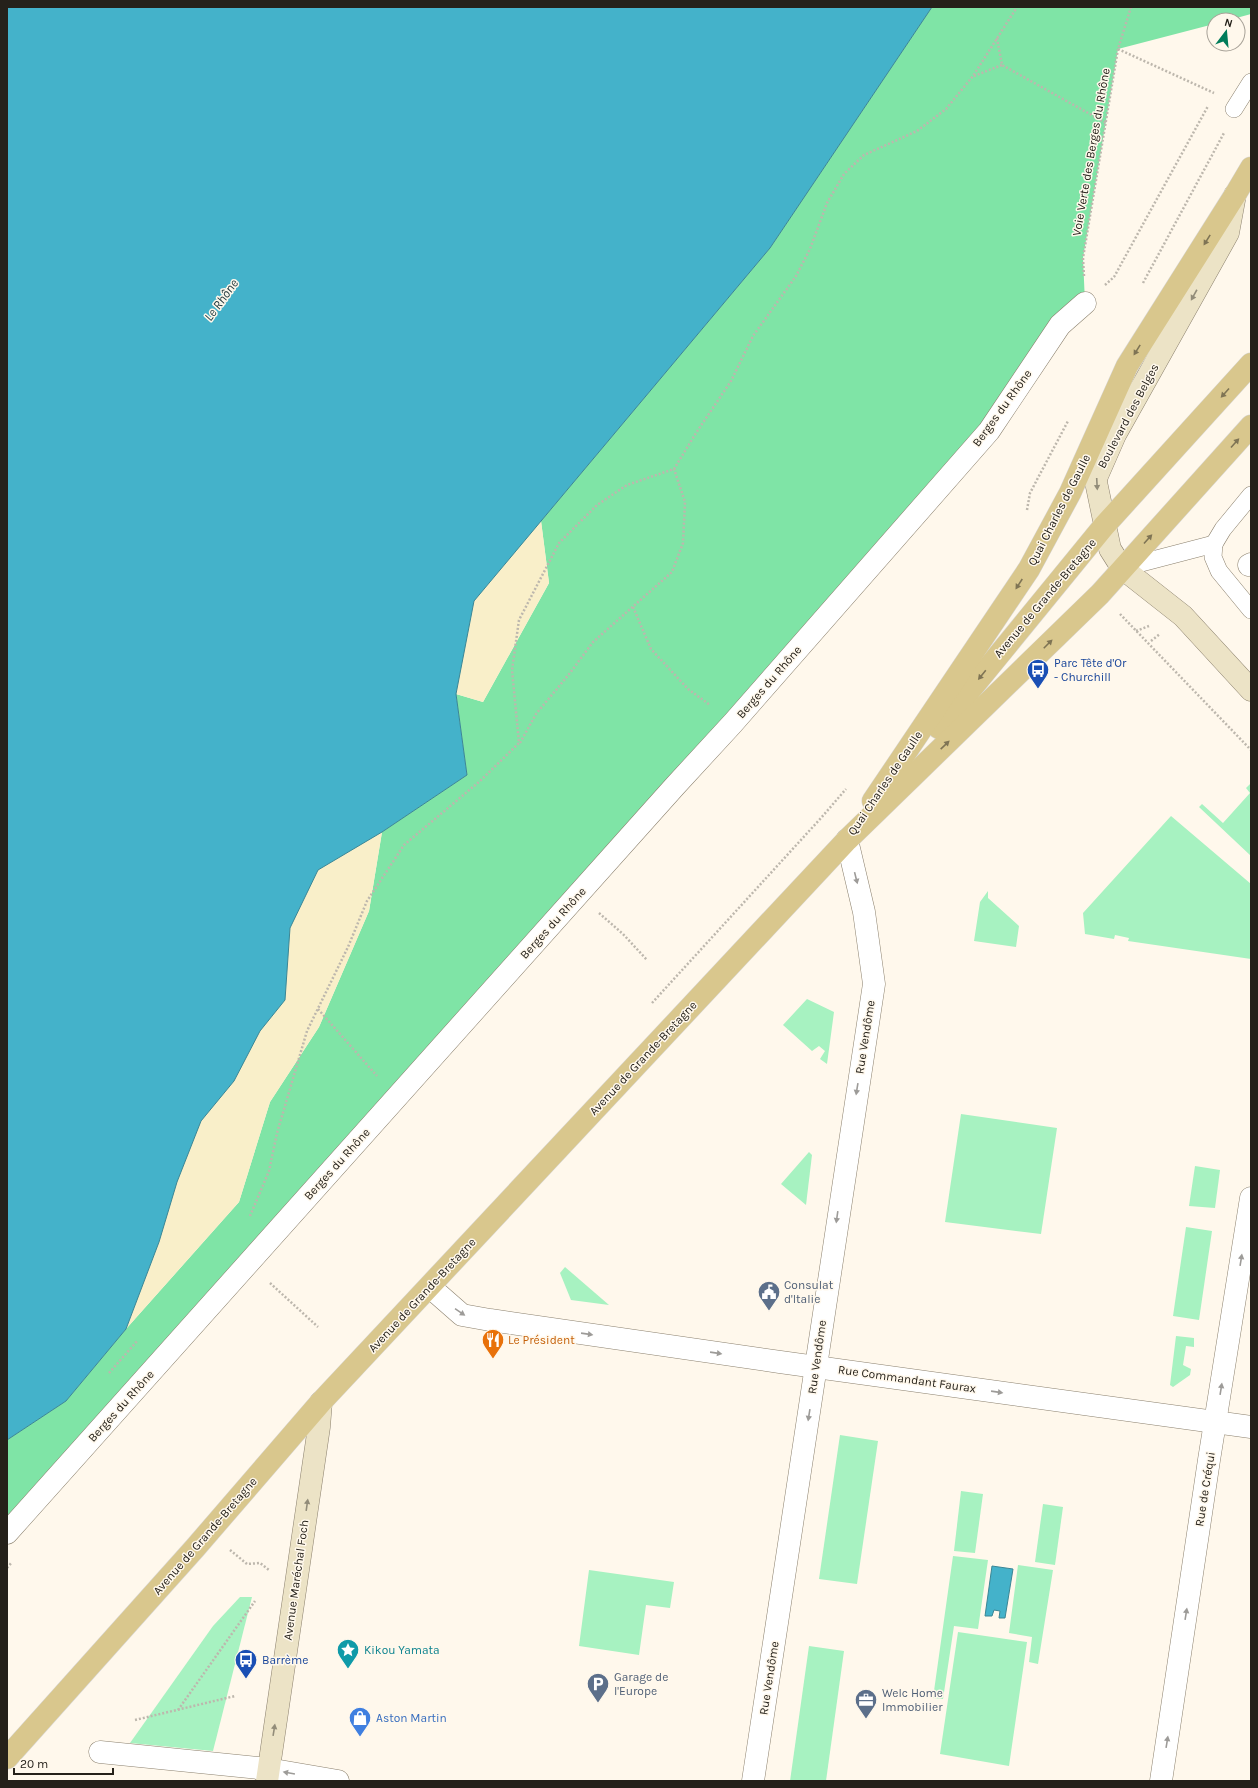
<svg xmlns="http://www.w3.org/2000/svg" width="1258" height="1788" font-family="Karla,sans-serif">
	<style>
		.green { fill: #a7f2c1 }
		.forest { fill: #7fe4a6 }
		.sand { fill: #f9efc9 }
		.water { fill: #44b2ca; stroke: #3b8695 }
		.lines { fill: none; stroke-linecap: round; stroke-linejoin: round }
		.lane-casing { stroke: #8b806e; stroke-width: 18 }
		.street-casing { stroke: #8b806e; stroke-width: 23 }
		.secondary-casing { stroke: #8b806e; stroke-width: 23 }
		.primary-casing { stroke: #d8d7d6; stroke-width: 23 }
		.path { stroke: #bdb7ad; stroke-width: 2.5; stroke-dasharray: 2 2; stroke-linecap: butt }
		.lane { stroke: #fff; stroke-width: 17 }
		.street { stroke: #fff; stroke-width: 22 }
		.secondary { stroke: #ece3c6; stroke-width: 22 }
		.primary { stroke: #d9c78d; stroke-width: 22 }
		.oneway { fill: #7f7454 }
		.oneway2 { fill: #928c79 }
		.oneway3 { fill: #9d9b98 }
		.labels { text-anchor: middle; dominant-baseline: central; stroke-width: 3; stroke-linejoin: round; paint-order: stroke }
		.street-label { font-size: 12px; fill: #25211a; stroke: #fff8ec }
		.transit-label { font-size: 12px; fill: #164399; stroke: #fff8ec; text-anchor: start }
		.service-label { font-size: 12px; fill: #4e5e75; stroke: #fff8ec; text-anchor: start }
		.food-label { font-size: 12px; fill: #c56008; stroke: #fff8ec; text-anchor: start }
		.culture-label { font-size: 12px; fill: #0d838f; stroke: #fff8ec; text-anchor: start }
		.shop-label { font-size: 12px; fill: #366cbe; stroke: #fff8ec; text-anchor: start }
		.water-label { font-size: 13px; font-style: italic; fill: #223a40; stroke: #fff8ec }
	</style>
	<rect width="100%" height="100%" fill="#fff8ec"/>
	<g class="green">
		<polygon points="1251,783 1251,856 1199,807 1202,804 1223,823 1250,793 1246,788"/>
		<polygon points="1171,816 1251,884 1251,959 1128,941 1129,938 1115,935 1114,939 1085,934 1083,913"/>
		<polygon points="988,891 988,898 1019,926 1016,947 974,941 980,902"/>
		<polygon points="807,999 834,1012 827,1064 820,1059 825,1051 819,1046 812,1051 783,1025"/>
		<polygon points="961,1114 1057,1128 1041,1234 945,1222"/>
		<polygon points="809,1152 812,1155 806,1205 781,1184"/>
		<polygon points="1195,1166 1220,1170 1215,1208 1189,1206"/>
		<polygon points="1186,1227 1212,1231 1199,1320 1173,1316"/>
		<polygon points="565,1267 609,1305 571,1300 560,1273"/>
		<polygon points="1176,1336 1194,1338 1194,1347 1186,1346 1183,1365 1191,1369 1190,1375 1173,1387 1170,1385"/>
		<polygon points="840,1435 878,1441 857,1584 819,1579"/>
		<polygon points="961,1491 983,1494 975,1553 954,1551"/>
		<polygon points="1043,1504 1063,1507 1055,1565 1035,1562"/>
		<polygon points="953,1556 988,1560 978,1629 954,1626 943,1699 933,1698"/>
		<polygon points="1018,1565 1053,1570 1038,1664 1029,1662 1032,1637 1009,1633"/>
		<polygon points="589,1570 674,1582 670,1608 646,1605 639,1655 579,1646"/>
		<polygon points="240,1597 252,1597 213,1751 130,1743 213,1626"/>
		<polygon points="958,1632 1027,1642 1009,1766 940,1754"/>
		<polygon points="809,1646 844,1651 826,1781 790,1781"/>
	</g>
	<polygon class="forest" points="932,7 1251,7 1251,14 1229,20 1214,20 1214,24 1118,49 1083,258 1085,303 989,431 7,1533 7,1440 66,1401 126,1329 239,1202 270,1102 319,1027 369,911 382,832 467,775 456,694 483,702 549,583 541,521 770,248"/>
	<g class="sand">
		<polygon points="541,521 549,583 483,702 456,694 474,601"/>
		<polygon points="382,832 369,911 319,1027 270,1102 239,1202 126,1329 159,1242 177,1182 201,1121 234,1081 260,1031 285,1000 290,928 318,870"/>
	</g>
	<g class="water">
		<polygon points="7,7 932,7 770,248 474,601 456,694 467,775 382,832 318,870 290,928 285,1000 260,1031 234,1081 201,1121 177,1182 159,1242 126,1329 66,1401 7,1440"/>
		<polygon points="992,1566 1013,1569 1005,1618 999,1618 1000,1611 994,1610 992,1616 985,1616"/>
	</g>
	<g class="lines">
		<g class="lane-casing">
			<g id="lane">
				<polyline points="1234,109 1251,82"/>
				<polyline points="1214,544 1213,557 1219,571 1251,610"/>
				<polyline points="1214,544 1223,529 1251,495"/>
				<polyline points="1122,568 1214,544"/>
			</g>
		</g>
		<g class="street-casing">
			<g id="street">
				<polyline points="1249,565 1251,564"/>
				<polyline points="430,1287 462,1315 490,1320 780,1362 1251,1427"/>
				<polyline points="7,1533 675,786 733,723 989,431 1060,325 1085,303"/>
				<polyline points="100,1752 268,1769 338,1781"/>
				<polyline points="753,1781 874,984 864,912 847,840"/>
				<polyline points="1161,1781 1209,1460 1251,1198"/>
			</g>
		</g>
		<g class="secondary-casing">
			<g id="secondary">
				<polyline points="1235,195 1228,233 1115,435 1097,476 1096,482 1110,549 1122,568 1183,616 1251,690"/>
				<polyline points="267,1781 319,1427 321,1402"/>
			</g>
		</g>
		<g class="primary-casing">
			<g id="primary">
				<polyline points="939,728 1104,526 1251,364"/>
				<polyline points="873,801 1029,569 1070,493 1127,366 1235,195 1251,168"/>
				<polyline points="7,1758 195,1548 321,1402 847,840 1100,594 1251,426"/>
			</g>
		</g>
		<g class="path">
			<polyline points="997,38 1002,65 1106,123"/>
			<polyline points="1118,49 1214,93"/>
			<polyline points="974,76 1002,65"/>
			<polyline points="1084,276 1083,258 1118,49 1131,7"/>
			<polyline points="1143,283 1224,133"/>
			<polyline points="1105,285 1114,277 1208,106"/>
			<polyline points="1027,510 1030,493 1068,421"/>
			<polyline points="633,607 651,649 688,689 710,705"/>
			<polyline points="1120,614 1251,750"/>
			<polyline points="1136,631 1149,626"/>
			<polyline points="1151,641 1160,634"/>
			<polyline points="520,743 536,714 570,673 593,642 672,572 683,543 685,502 674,469"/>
			<polyline points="599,913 623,934 647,960"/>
			<polyline points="652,1003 821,818 846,789"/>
			<polyline points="318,1009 377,1076"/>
			<polyline points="250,1216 269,1171 277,1133 307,1031 348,947 367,901 404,845 480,781 519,743 512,670 519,620 559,543 597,505 627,485 674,469 696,433 731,381 753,336 796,276 810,249 827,203 844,174 864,155 917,131 946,109 973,76 1017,7"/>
			<polyline points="270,1283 318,1327"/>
			<polyline points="109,1373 138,1340"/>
			<polyline points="230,1550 247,1564 260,1563 269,1570"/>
			<polyline points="7,1568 12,1562"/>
			<polyline points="178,1710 255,1601"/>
			<polyline points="135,1720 235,1696"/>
		</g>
		<use href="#lane" class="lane"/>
		<use href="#street" class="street"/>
		<use href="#secondary" class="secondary"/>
		<use href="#primary" class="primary"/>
	</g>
	<defs><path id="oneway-solid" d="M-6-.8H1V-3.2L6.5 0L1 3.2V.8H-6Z"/></defs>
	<g class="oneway">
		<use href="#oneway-solid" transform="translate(1207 240) rotate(122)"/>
		<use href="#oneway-solid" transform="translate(1137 350) rotate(122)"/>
		<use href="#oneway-solid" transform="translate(1225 393) rotate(132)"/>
		<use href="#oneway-solid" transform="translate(1235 443) rotate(-48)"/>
		<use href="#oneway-solid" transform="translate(1148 539) rotate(-48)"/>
		<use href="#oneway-solid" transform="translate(1019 584) rotate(123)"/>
		<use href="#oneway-solid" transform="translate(1048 644) rotate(-45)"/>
		<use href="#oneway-solid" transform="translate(982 675) rotate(129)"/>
		<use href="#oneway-solid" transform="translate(945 745) rotate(-44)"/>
	</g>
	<g class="oneway2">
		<use href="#oneway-solid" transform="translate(1194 295) rotate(119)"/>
		<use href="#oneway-solid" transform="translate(1097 484) rotate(87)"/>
		<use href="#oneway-solid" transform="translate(307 1505) rotate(-82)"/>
		<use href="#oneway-solid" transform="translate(274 1730) rotate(-81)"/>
	</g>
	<g class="oneway3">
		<use href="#oneway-solid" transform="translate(856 878) rotate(76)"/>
		<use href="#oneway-solid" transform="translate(857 1089) rotate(99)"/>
		<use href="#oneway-solid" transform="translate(837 1217) rotate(98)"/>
		<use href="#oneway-solid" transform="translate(1241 1260) rotate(-81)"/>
		<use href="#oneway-solid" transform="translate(460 1312) rotate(34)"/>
		<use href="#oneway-solid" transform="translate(587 1334) rotate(8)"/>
		<use href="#oneway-solid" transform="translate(716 1353) rotate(8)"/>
		<use href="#oneway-solid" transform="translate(1221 1389) rotate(-81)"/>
		<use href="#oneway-solid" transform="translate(997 1392) rotate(8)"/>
		<use href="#oneway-solid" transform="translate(809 1415) rotate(99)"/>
		<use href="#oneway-solid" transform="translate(1186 1614) rotate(-81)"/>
		<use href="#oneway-solid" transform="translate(1167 1742) rotate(-81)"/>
		<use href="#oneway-solid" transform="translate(289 1773) rotate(-170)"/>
	</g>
	<defs>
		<g id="bus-pin" transform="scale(1.15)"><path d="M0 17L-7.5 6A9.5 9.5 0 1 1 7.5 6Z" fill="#1a4fb4" stroke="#fff8ec"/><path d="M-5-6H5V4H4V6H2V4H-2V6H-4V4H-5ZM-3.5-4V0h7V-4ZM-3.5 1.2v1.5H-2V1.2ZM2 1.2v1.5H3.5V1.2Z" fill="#fff"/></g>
		<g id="civic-pin" transform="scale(1.15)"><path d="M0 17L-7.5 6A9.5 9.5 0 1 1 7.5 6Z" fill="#5c6f8a" stroke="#fff8ec"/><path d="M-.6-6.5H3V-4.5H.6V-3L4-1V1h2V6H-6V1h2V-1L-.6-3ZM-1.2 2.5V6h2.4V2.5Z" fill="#fff"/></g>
		<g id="restaurant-pin" transform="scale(1.15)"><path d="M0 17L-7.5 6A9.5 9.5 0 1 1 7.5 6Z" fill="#e8710a" stroke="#fff8ec"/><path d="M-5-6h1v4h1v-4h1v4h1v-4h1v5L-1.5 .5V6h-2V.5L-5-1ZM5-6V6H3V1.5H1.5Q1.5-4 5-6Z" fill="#fff"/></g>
		<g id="sight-pin" transform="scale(1.15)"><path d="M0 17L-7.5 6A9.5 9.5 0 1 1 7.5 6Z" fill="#0f9aa8" stroke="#fff8ec"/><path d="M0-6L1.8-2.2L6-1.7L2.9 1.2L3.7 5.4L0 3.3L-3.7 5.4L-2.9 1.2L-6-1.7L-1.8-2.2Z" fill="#fff"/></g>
		<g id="parking-pin" transform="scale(1.15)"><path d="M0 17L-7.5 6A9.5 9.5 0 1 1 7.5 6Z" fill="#5c6f8a" stroke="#fff8ec"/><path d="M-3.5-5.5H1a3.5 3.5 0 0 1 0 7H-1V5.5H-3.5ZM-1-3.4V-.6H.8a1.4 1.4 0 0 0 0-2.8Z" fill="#fff"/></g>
		<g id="office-pin" transform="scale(1.15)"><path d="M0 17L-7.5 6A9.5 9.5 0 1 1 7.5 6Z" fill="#5c6f8a" stroke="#fff8ec"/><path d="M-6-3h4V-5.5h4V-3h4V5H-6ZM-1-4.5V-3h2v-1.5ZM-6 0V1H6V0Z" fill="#fff"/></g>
		<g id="shop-pin" transform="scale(1.15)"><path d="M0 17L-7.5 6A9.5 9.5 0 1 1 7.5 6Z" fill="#3f7fe0" stroke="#fff8ec"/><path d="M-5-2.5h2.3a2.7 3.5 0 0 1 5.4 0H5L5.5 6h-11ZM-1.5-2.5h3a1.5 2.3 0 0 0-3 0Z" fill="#fff"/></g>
	</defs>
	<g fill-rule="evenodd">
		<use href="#bus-pin" x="1038" y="670"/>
		<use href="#civic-pin" x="769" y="1292"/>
		<use href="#restaurant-pin" x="493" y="1340"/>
		<use href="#sight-pin" x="348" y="1650"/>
		<use href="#bus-pin" x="246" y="1660"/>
		<use href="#parking-pin" x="598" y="1684"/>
		<use href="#office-pin" x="866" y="1700"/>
		<use href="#shop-pin" x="360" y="1718"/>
	</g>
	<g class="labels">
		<g class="street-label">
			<text transform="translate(1091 152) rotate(-80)">Voie Verte des Berges du Rhône</text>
			<text transform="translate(1002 408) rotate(-54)">Berges du Rhône</text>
			<text transform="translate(1128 416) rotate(-62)">Boulevard des Belges</text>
			<text transform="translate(1059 510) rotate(-63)">Quai Charles de Gaulle</text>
			<text transform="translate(1045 598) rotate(-50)">Avenue de Grande-Bretagne</text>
			<text transform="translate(769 682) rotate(-49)">Berges du Rhône</text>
			<text transform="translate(885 783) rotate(-56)">Quai Charles de Gaulle</text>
			<text transform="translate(553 923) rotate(-48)">Berges du Rhône</text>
			<text transform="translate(865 1037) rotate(-81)">Rue Vendôme</text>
			<text transform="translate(643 1058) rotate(-47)">Avenue de Grande-Bretagne</text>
			<text transform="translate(337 1164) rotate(-48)">Berges du Rhône</text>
			<text transform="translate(422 1295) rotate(-47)">Avenue de Grande-Bretagne</text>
			<text transform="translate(817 1357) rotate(-82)">Rue Vendôme</text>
			<text transform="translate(907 1379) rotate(8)">Rue Commandant Faurax</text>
			<text transform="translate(121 1406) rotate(-48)">Berges du Rhône</text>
			<text transform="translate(1205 1489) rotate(-81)">Rue de Créqui</text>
			<text transform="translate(205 1536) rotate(-49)">Avenue de Grande-Bretagne</text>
			<text transform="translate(296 1580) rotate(-82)">Avenue Maréchal Foch</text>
			<text transform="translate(769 1678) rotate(-81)">Rue Vendôme</text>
		</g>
		<g class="transit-label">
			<text x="1054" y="663">Parc Tête d'Or<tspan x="1054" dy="14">- Churchill</tspan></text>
			<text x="262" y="1660">Barrème</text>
		</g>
		<g class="service-label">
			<text x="784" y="1285">Consulat<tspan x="784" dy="14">d'Italie</tspan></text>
			<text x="614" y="1677">Garage de<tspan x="614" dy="14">l'Europe</tspan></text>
			<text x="882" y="1693">Welc Home<tspan x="882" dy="14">Immobilier</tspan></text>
		</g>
		<g class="food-label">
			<text x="508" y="1340">Le Président</text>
		</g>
		<g class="culture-label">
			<text x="364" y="1650">Kikou Yamata</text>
		</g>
		<g class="shop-label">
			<text x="376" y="1718">Aston Martin</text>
		</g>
		<g class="water-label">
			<text transform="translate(221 300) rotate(-54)">Le Rhône</text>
		</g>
	</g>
	<rect width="1258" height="1788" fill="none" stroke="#25211a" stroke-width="16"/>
	<g transform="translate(1226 32) rotate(16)"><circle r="19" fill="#fff8ec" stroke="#a8a298"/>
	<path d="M0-3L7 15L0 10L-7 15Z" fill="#007c5a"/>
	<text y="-6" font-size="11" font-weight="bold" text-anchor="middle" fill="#25211a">N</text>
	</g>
	<path d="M14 1768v6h99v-6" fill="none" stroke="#25211a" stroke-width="2"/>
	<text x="20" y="1768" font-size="12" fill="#25211a" stroke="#fff8ec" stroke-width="3" paint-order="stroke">20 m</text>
</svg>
